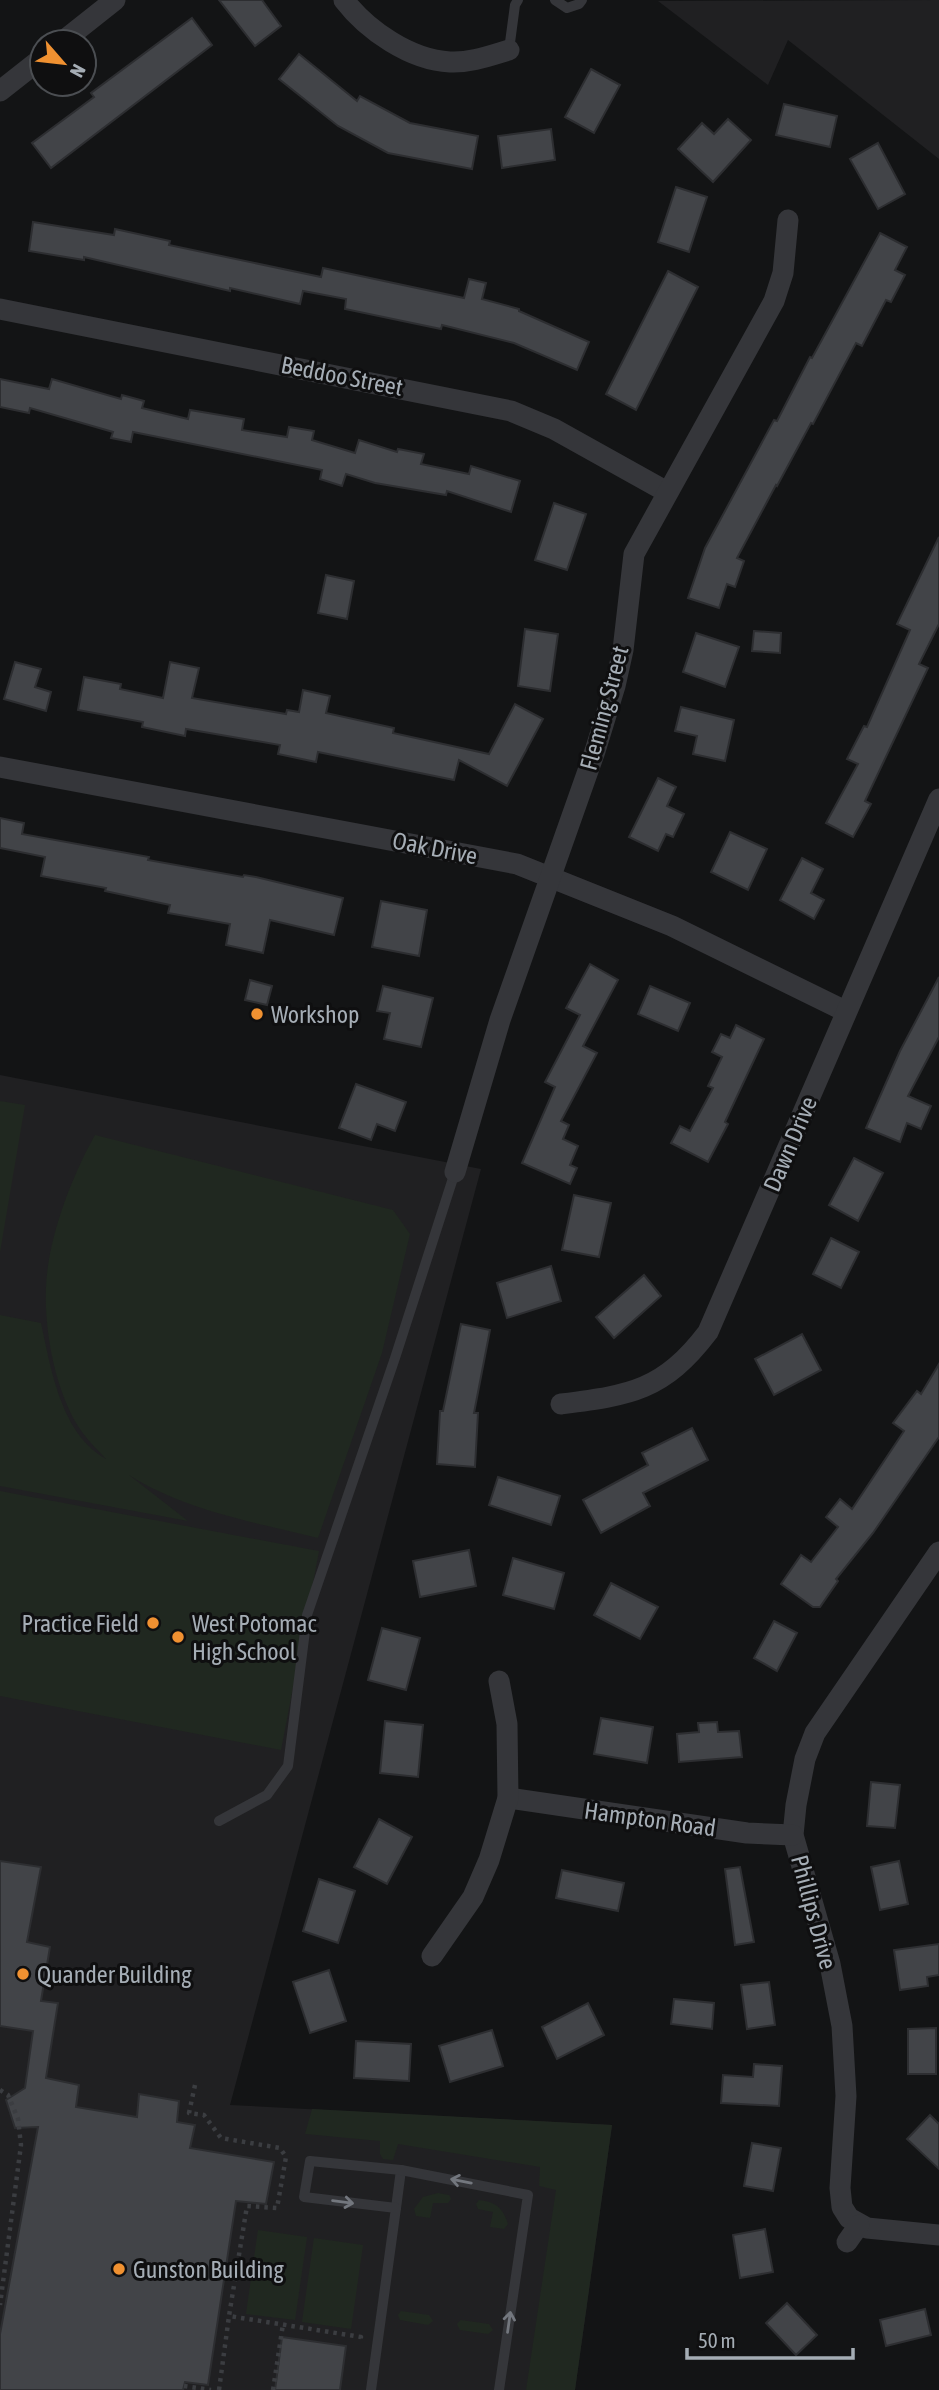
<svg xmlns="http://www.w3.org/2000/svg" width="939" height="2390" font-family="'Asap Condensed',sans-serif">
	<style>
		.built { fill: #202022 }
		.green { fill: #202820 }
		.building { fill: #424448; stroke: #2d2e31; stroke-width: 2 }
		.lines { fill: none; stroke-linecap: round; stroke-linejoin: round }
		.path { stroke: #3b3d41; stroke-width: 4.5; stroke-dasharray: 3.5 5; stroke-linecap: butt }
		.lane { stroke: #35363a; stroke-width: 10 }
		.street { stroke: #35363a; stroke-width: 21 }
		.oneway { stroke: #73777e }
		.poi-dot { fill: #f09131; stroke: #0f0f10; stroke-width: 2.5 }
		.labels { text-anchor: middle; dominant-baseline: central; stroke-width: 6; stroke-linejoin: round; paint-order: stroke }
		.street-label { font-size: 24px; fill: #a5adb5; stroke: #0f0f10 }
		.poi-label { font-size: 24px; fill: #a5adb5; stroke: #0f0f10; text-anchor: start }
	</style>
	<rect width="100%" height="100%" fill="#131415"/>
	<g class="built">
		<polygon points="939,0 939,159 788,40 768,85 658,1"/>
		<polygon points="0,1075 481,1169 230,2105 612,2125 575,2390 0,2390"/>
	</g>
	<g class="green">
		<polygon points="0,1101 25,1105 0,1252"/>
		<path d="M95,1135L393,1210L410,1234L382,1353L318,1538C254,1522 186,1511 129,1475L188,1521L0,1486V1315L41,1323C51,1369 61,1434 106,1459C96,1448 86,1439 78,1426C55,1389 44,1330 46,1287C48,1238 71,1178 95,1135Z"/>
		<polygon points="0,1491 319,1551 281,1750 0,1696"/>
		<polygon points="312,2109 612,2125 575,2390 526,2390 556,2190 539,2186 540,2167 398,2144 393,2160 383,2159 380,2154 380,2141 305,2134"/>
		<polygon points="438,2193 449,2195 451,2199 448,2203 433,2203 430,2218 416,2216 414,2209 423,2197"/>
		<path d="M479,2200C496,2202 503,2208 508,2224L504,2229L490,2227L493,2212L478,2209L476,2204Z"/>
		<polygon points="258,2230 307,2237 295,2320 246,2314"/>
		<polygon points="314,2238 363,2245 351,2329 302,2322"/>
		<polygon points="401,2311 429,2315 433,2321 428,2325 400,2320 398,2315"/>
		<polygon points="461,2320 489,2324 493,2330 488,2334 460,2330 457,2324"/>
	</g>
	<g class="building">
		<polygon points="219,0 262,0 281,26 255,46"/>
		<polygon points="192,18 212,45 51,168 32,143 94,97 91,93"/>
		<polygon points="299,54 357,101 360,96 410,123 478,136 472,169 388,153 338,126 279,79"/>
		<polygon points="591,69 620,85 594,133 565,117"/>
		<polygon points="784,104 837,116 830,147 776,135"/>
		<polygon points="728,119 751,140 713,182 678,149 702,123 714,134"/>
		<polygon points="551,129 555,160 502,168 498,136"/>
		<polygon points="878,143 905,194 878,209 850,159"/>
		<polygon points="676,187 707,197 689,252 658,242"/>
		<polygon points="33,222 114,235 115,229 170,241 169,245 321,277 323,268 464,298 469,279 486,283 482,299 519,309 519,311 589,342 577,370 514,343 442,325 441,329 345,309 346,299 303,291 300,304 230,288 230,291 84,257 84,260 29,251"/>
		<polygon points="880,233 907,247 895,270 905,275 891,302 886,300 862,346 856,343 813,424 811,423 777,486 776,485 737,558 744,561 735,587 727,584 719,608 688,598 705,548 774,420 777,421 810,357 812,358"/>
		<polygon points="668,271 698,287 636,410 606,394"/>
		<polygon points="0,379 49,389 52,379 121,399 122,395 144,401 142,408 188,419 190,410 244,419 242,430 287,437 289,427 314,431 312,440 355,453 359,440 397,452 398,449 424,454 421,464 469,474 471,466 520,481 511,512 447,491 446,495 375,483 346,474 342,486 320,479 322,470 133,432 131,442 111,438 113,432 30,408 29,413 0,407"/>
		<polygon points="554,503 586,514 567,570 535,560"/>
		<polygon points="939,537 939,624 919,664 928,668 865,801 871,804 853,837 826,823 858,764 847,759 864,726 867,727 910,630 897,624"/>
		<polygon points="326,575 354,581 347,619 318,613"/>
		<polygon points="525,629 558,634 550,691 518,686"/>
		<polygon points="754,631 781,633 780,653 752,651"/>
		<polygon points="696,633 739,647 725,687 683,672"/>
		<polygon points="15,662 41,669 35,687 51,692 46,711 4,699"/>
		<polygon points="170,662 199,668 192,698 286,714 287,710 299,712 303,690 330,696 326,713 394,728 393,733 489,754 515,704 543,719 507,786 459,760 454,780 318,752 316,762 278,754 280,745 186,729 185,736 142,727 143,722 78,710 84,677 121,684 120,689 163,698"/>
		<polygon points="681,707 734,720 725,761 693,754 697,736 675,731"/>
		<polygon points="658,778 676,787 667,806 684,814 673,837 666,834 658,851 629,837"/>
		<polygon points="0,818 24,823 22,834 149,857 148,860 243,877 244,875 256,877 343,898 334,935 270,920 263,953 226,945 230,924 168,913 170,905 105,891 106,888 41,876 45,857 0,848"/>
		<polygon points="730,832 767,849 748,890 711,872"/>
		<polygon points="802,858 823,869 811,893 824,900 814,919 780,900"/>
		<polygon points="381,901 427,910 419,956 372,947"/>
		<polygon points="590,964 618,980 583,1046 597,1053 561,1121 569,1125 563,1139 578,1146 570,1165 577,1168 570,1184 522,1163 555,1087 545,1082 580,1015 566,1008"/>
		<polygon points="939,977 939,1037 908,1096 931,1106 921,1129 907,1123 900,1142 866,1128 900,1051"/>
		<polygon points="250,980 272,986 267,1005 245,1000"/>
		<polygon points="383,986 433,998 421,1047 384,1039 390,1013 377,1011"/>
		<polygon points="650,986 690,1003 678,1031 638,1014"/>
		<polygon points="736,1025 764,1039 725,1122 728,1124 708,1162 671,1143 680,1126 690,1131 713,1088 708,1086 722,1057 712,1052 721,1034 730,1038"/>
		<polygon points="356,1084 406,1102 395,1131 377,1124 371,1140 339,1128"/>
		<polygon points="854,1158 883,1173 858,1221 829,1205"/>
		<polygon points="574,1195 611,1203 599,1257 562,1250"/>
		<polygon points="831,1238 859,1252 841,1288 813,1274"/>
		<polygon points="551,1266 561,1301 507,1318 497,1283"/>
		<polygon points="644,1275 661,1296 614,1338 596,1317"/>
		<polygon points="461,1324 490,1330 474,1413 478,1413 475,1467 437,1464 440,1411 443,1411"/>
		<polygon points="802,1334 821,1370 774,1395 755,1359"/>
		<polygon points="939,1364 939,1437 873,1533 836,1579 838,1581 820,1607 813,1607 781,1584 801,1555 811,1562 838,1527 826,1517 840,1499 852,1509 904,1431 893,1423 917,1391 921,1394"/>
		<polygon points="692,1428 708,1460 643,1493 650,1506 601,1533 583,1500 648,1465 642,1453"/>
		<polygon points="498,1477 560,1496 551,1525 489,1505"/>
		<polygon points="469,1550 476,1586 420,1597 413,1561"/>
		<polygon points="513,1558 564,1573 554,1609 503,1595"/>
		<polygon points="611,1583 658,1607 640,1639 594,1615"/>
		<polygon points="774,1621 797,1633 777,1671 754,1658"/>
		<polygon points="382,1628 420,1638 406,1690 368,1680"/>
		<polygon points="601,1718 653,1727 647,1763 594,1754"/>
		<polygon points="385,1721 423,1725 418,1777 380,1773"/>
		<polygon points="717,1722 718,1732 739,1731 742,1757 679,1762 677,1734 699,1732 698,1723"/>
		<polygon points="871,1782 900,1785 895,1828 867,1826"/>
		<polygon points="379,1819 412,1837 387,1884 354,1867"/>
		<polygon points="0,1861 41,1867 27,1942 50,1947 41,2001 58,2003 46,2078 79,2085 76,2107 137,2117 139,2094 179,2101 177,2122 195,2125 190,2148 274,2162 266,2204 236,2201 208,2385 185,2382 183,2390 0,2390 0,2334 38,2127 15,2128 6,2100 25,2088 33,2031 0,2026"/>
		<polygon points="899,1861 908,1904 880,1910 871,1867"/>
		<polygon points="740,1867 754,1942 735,1945 725,1869"/>
		<polygon points="562,1870 624,1883 618,1911 556,1898"/>
		<polygon points="319,1879 355,1891 338,1943 303,1931"/>
		<polygon points="939,1944 939,1975 927,1977 928,1986 900,1990 894,1950"/>
		<polygon points="329,1970 346,2021 310,2033 293,1982"/>
		<polygon points="769,1982 775,2025 747,2029 741,1985"/>
		<polygon points="674,1999 714,2003 712,2029 671,2024"/>
		<polygon points="588,2003 604,2035 557,2059 542,2027"/>
		<polygon points="936,2028 936,2074 908,2074 908,2029"/>
		<polygon points="492,2030 503,2066 450,2082 439,2046"/>
		<polygon points="356,2041 411,2044 409,2081 354,2078"/>
		<polygon points="754,2064 782,2066 779,2106 721,2103 723,2075 753,2077"/>
		<polygon points="930,2115 939,2124 939,2169 907,2139"/>
		<polygon points="752,2143 781,2148 773,2191 744,2186"/>
		<polygon points="765,2229 773,2272 740,2278 733,2235"/>
		<polygon points="787,2303 817,2335 796,2355 766,2323"/>
		<polygon points="925,2309 931,2335 886,2346 880,2320"/>
		<polygon points="282,2337 346,2346 340,2390 275,2390"/>
	</g>
	<g class="lines">
		<g class="path">
			<polyline points="195,2085 189,2113 204,2115 221,2138 280,2148 286,2157 277,2208 247,2206 229,2316 361,2337 360,2341"/>
			<polyline points="0,2090 8,2095 18,2119 21,2145 0,2305"/>
			<polyline points="184,2386 211,2390"/>
			<polyline points="219,2390 229,2316"/>
			<polyline points="273,2390 283,2324"/>
		</g>
		<g class="lane">
			<polyline points="555,0 567,8 579,4 582,0"/>
			<polyline points="509,50 515,5 518,0"/>
			<polyline points="219,1821 267,1795 288,1766 307,1615 395,1358 455,1172"/>
			<polyline points="396,2208 401,2170"/>
			<polyline points="371,2390 396,2208 304,2197 310,2161 401,2170 528,2195 499,2390"/>
		</g>
		<g class="street">
			<path d="M344,0C367,30 410,60 450,62C470,63 489,56 509,50"/>
			<polyline points="62,42 115,0"/>
			<polyline points="0,91 42,58"/>
			<polyline points="0,309 511,411 554,429 667,492"/>
			<polyline points="0,767 517,864 672,926 845,1011"/>
			<polyline points="455,1172 500,1020 595,751 615,686 623,650 634,554 774,301 783,273 788,220"/>
			<path d="M561,1404C631,1395 663,1391 708,1332L939,799"/>
			<polyline points="939,1552 815,1733 805,1759 796,1805 793,1835 830,1964 842,2026 846,2096 840,2188 842,2207 849,2218 867,2228 939,2235"/>
			<polyline points="508,1798 747,1833 793,1835"/>
			<polyline points="432,1956 473,1897 489,1860 508,1798 507,1724 499,1681"/>
			<polyline points="847,2242 859,2225"/>
		</g>
	</g>
	<defs><path id="oneway-shaft" d="M-6 0H5M1.5-3L5.5 0L1.5 3" fill="none" stroke-width="1.6" stroke-linecap="round" stroke-linejoin="round" transform="scale(1.75)"/></defs>
	<g class="oneway">
		<use href="#oneway-shaft" transform="translate(461 2181) rotate(-169)"/>
		<use href="#oneway-shaft" transform="translate(343 2202) rotate(7)"/>
		<use href="#oneway-shaft" transform="translate(509 2322) rotate(-82)"/>
	</g>
	<g class="poi-dot">
		<circle cx="257" cy="1014" r="7"/>
		<circle cx="153" cy="1623" r="7"/>
		<circle cx="178" cy="1637" r="7"/>
		<circle cx="23" cy="1974" r="7"/>
		<circle cx="119" cy="2269" r="7"/>
	</g>
	<g class="labels">
		<g class="street-label">
			<text transform="translate(342 376) rotate(11)">Beddoo Street</text>
			<text transform="translate(604 708) rotate(-75)">Fleming Street</text>
			<text transform="translate(435 848) rotate(11)">Oak Drive</text>
			<text transform="translate(790 1144) rotate(-67)">Dawn Drive</text>
			<text transform="translate(650 1819) rotate(8)">Hampton Road</text>
			<text transform="translate(814 1912) rotate(75)">Phillips Drive</text>
		</g>
		<g class="poi-label">
			<text x="271" y="1014">Workshop</text>
			<text x="139" y="1623" text-anchor="end">Practice Field</text>
			<text x="192" y="1623">West Potomac<tspan x="192" dy="28">High School</tspan></text>
			<text x="37" y="1974">Quander Building</text>
			<text x="133" y="2269">Gunston Building</text>
		</g>
	</g>
	<g transform="translate(63 63) rotate(118)"><circle r="33" fill="#0f0f10" stroke="#4b4e52" stroke-width="2"/>
	<path d="M0-5L12 26L0 18L-12 26Z" fill="#f09131"/>
	<text y="-10" font-size="19" font-weight="bold" text-anchor="middle" fill="#a5adb5">N</text>
	</g>
	<path d="M687 2348v10h166v-10" fill="none" stroke="#a5adb5" stroke-width="3.5"/>
	<text x="698" y="2348" font-size="21" fill="#a5adb5" stroke="#0f0f10" stroke-width="5" paint-order="stroke">50 m</text>
</svg>
